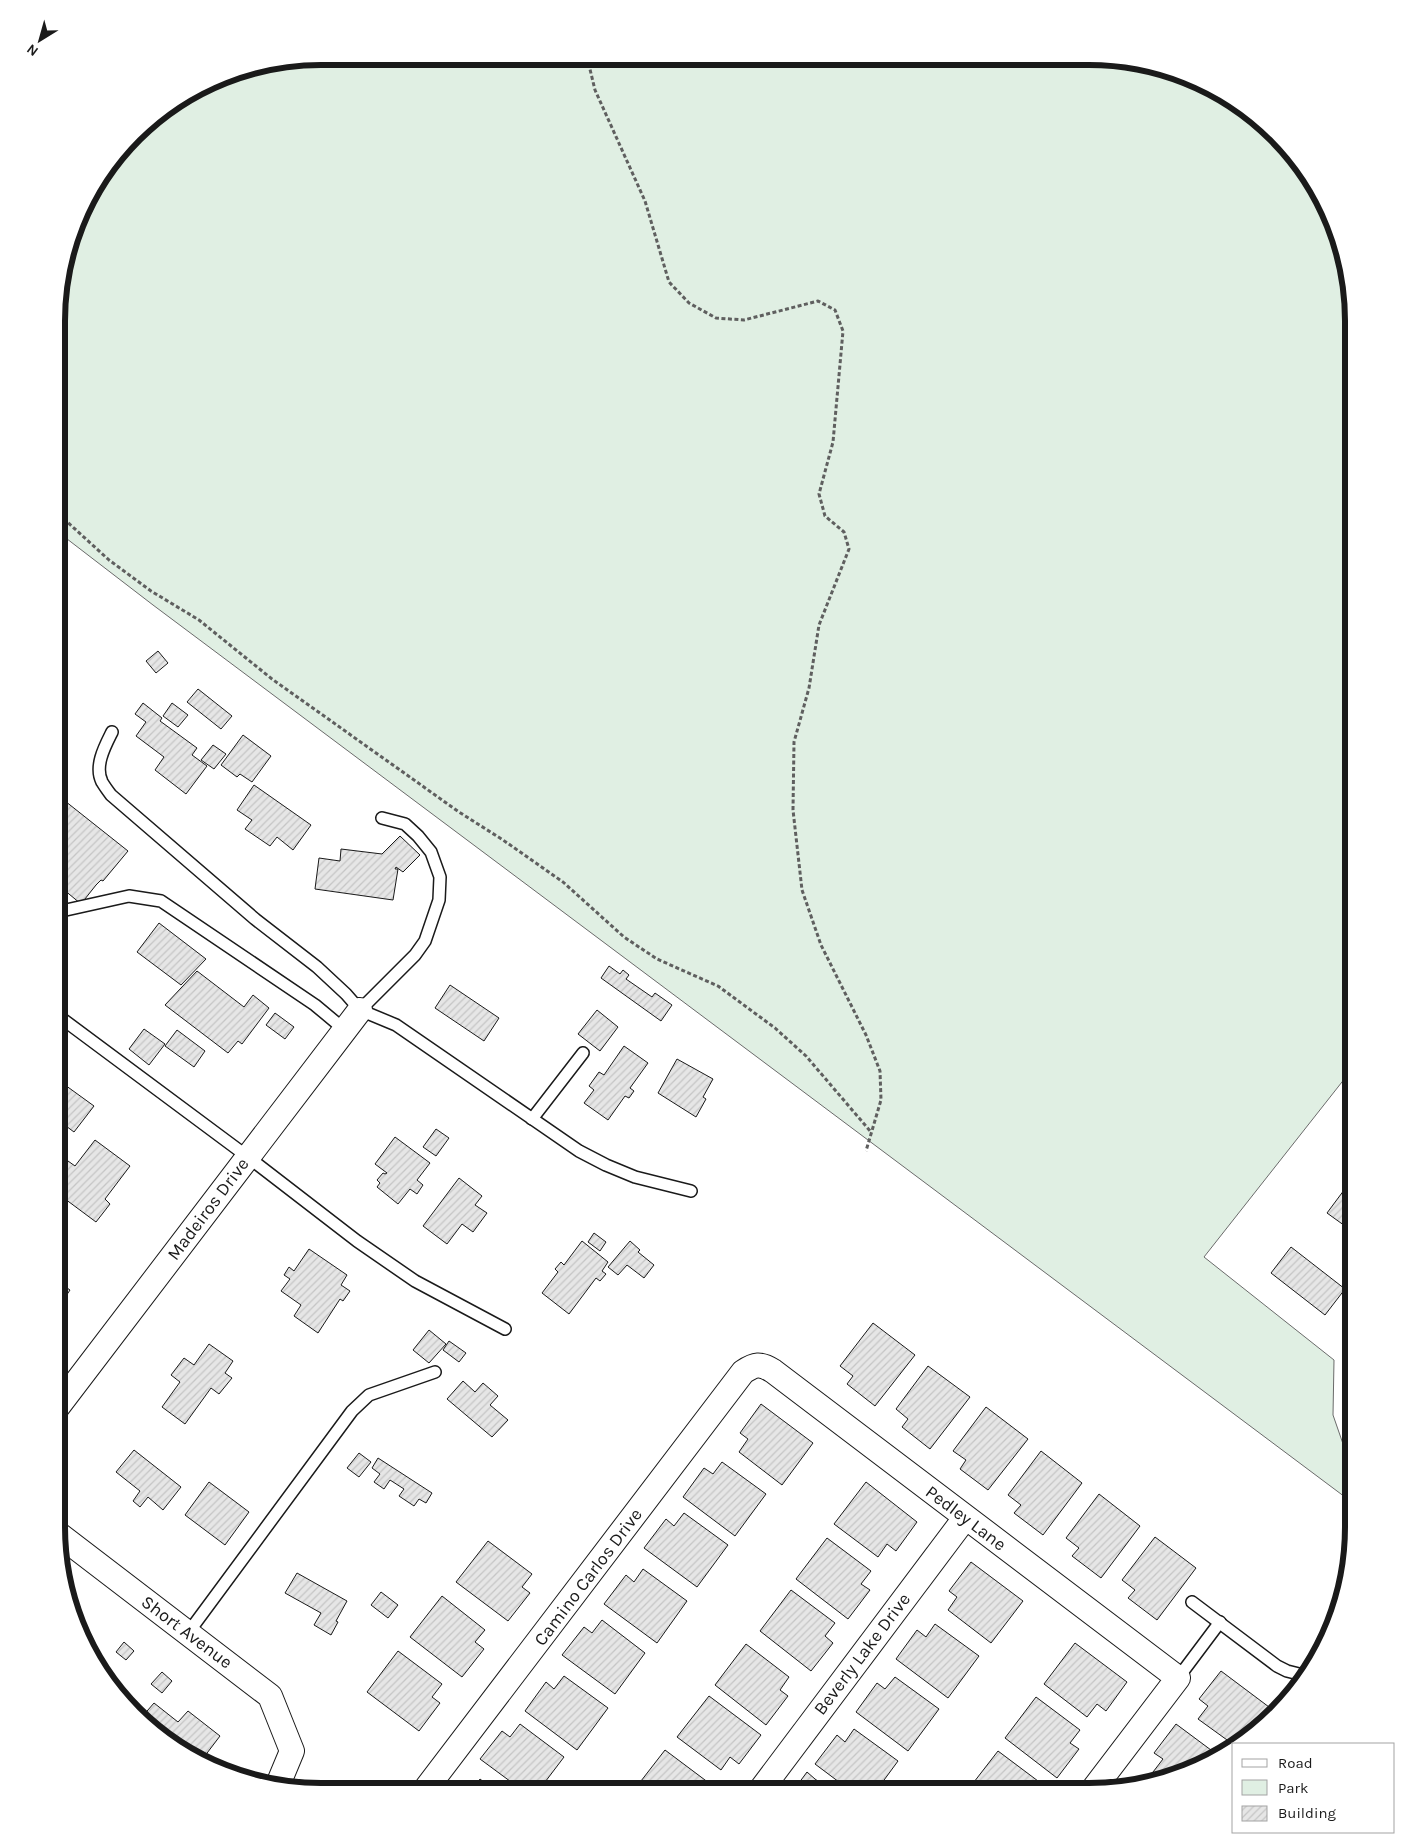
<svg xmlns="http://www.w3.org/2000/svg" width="1410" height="1848" font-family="Karla,sans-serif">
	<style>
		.green { fill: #e0efe3; stroke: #6a6a6a }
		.building { fill: url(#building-hatch); stroke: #1a1a1a }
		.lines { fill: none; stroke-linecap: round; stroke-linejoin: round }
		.lane-casing { stroke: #1a1a1a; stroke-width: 14 }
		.street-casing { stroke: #1a1a1a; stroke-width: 26 }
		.path { stroke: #5f5f5f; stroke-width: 3; stroke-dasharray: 4 2.5; stroke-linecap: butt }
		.lane { stroke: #fff; stroke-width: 11 }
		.street { stroke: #fff; stroke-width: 24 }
		.labels { text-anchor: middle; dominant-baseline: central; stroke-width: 4; stroke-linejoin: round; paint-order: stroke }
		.street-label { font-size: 18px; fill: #1a1a1a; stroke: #fff }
		.rim { fill: none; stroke: #1a1a1a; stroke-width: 6 }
	</style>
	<defs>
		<pattern id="building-hatch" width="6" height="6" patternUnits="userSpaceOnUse" patternTransform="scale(1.25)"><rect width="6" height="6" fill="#e6e6e6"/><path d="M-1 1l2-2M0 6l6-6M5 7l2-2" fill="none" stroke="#c5c5c5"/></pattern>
	</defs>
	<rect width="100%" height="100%" fill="#fff"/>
	<polygon class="green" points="321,56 1124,59 1190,76 1250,111 1288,147 1326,204 1345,253 1354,321 1353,1068 1204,1257 1334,1360 1333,1415 1350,1464 1353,1468 1353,1503 153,605 58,532 59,286 92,189 147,122 236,70"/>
	<g class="building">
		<polygon points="158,651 168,663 156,673 146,661"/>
		<polygon points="198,689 232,716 221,729 187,702"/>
		<polygon points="143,703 162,718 160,721 197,748 192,755 207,766 186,794 155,770 164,757 136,736 146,722 135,714"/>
		<polygon points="172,703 188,715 178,727 163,716"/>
		<polygon points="243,735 271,756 252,782 240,774 237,777 221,765"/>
		<polygon points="213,745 226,754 214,769 201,760"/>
		<polygon points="254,785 311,825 293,850 277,837 270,846 245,829 252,820 237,810"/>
		<polygon points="65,801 128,851 103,881 101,880 96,885 81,904 57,884 58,810"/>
		<polygon points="400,836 420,855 403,872 396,867 395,869 398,869 393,900 315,889 319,858 340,861 341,849 382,854"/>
		<polygon points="159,923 206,959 181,985 137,952"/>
		<polygon points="609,966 620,974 623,970 629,975 626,979 652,997 655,993 672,1005 661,1021 601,978"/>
		<polygon points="197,971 244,1007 253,995 269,1008 242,1044 238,1041 228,1053 165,1005"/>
		<polygon points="450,985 499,1018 484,1041 435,1008"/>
		<polygon points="597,1010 618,1027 600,1051 578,1034"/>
		<polygon points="275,1013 294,1027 285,1039 266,1025"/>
		<polygon points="144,1029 165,1044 149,1065 129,1049"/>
		<polygon points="177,1030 205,1051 194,1067 165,1046"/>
		<polygon points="624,1046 648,1063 630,1088 634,1091 629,1098 625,1096 608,1120 584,1103 594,1090 589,1086 599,1072 604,1075"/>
		<polygon points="677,1059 713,1079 703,1097 706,1099 696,1117 658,1093"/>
		<polygon points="65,1085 94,1106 74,1132 62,1123 60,1127 57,1125 57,1096"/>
		<polygon points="436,1129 449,1138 436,1156 423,1147"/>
		<polygon points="395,1137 430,1163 417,1180 423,1185 417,1194 410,1189 398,1204 377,1187 380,1183 377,1180 383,1173 385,1174 387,1173 375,1164"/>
		<polygon points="95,1140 130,1166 105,1199 110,1204 96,1222 57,1193 57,1162 61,1156 75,1166"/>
		<polygon points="459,1178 482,1196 475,1205 487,1213 473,1232 462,1224 447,1244 423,1226"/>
		<polygon points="1353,1178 1353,1230 1352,1231 1327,1213"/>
		<polygon points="594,1233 606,1242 600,1251 588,1242"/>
		<polygon points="582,1241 608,1262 602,1271 606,1274 600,1281 596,1278 569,1314 542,1293 558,1272 555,1269 561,1262 564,1265"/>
		<polygon points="630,1241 640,1250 638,1252 654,1265 644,1278 627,1265 618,1275 608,1267"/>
		<polygon points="1291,1247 1345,1289 1325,1315 1271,1273"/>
		<polygon points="309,1249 347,1275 341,1285 350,1291 343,1301 340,1299 318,1333 294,1316 301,1305 281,1291 290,1279 284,1275 289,1267 294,1271"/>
		<polygon points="57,1281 70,1290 62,1302 57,1298"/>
		<polygon points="873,1323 915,1355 875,1406 847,1384 853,1376 840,1366"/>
		<polygon points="429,1330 446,1344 429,1363 413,1350"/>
		<polygon points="449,1341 466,1353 459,1362 443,1350"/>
		<polygon points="209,1344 233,1361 225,1373 232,1378 219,1394 211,1388 185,1424 162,1407 180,1382 171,1375 184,1358 194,1365"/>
		<polygon points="928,1366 970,1397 930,1449 902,1427 908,1419 896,1409"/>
		<polygon points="463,1381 475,1392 483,1383 498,1396 490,1405 508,1420 492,1437 447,1399"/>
		<polygon points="761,1404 813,1443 782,1485 739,1452 748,1439 740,1433"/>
		<polygon points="986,1407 1028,1439 988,1490 960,1469 966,1460 953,1451"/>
		<polygon points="134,1450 181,1487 163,1510 148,1497 140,1507 133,1501 140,1491 116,1472"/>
		<polygon points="1041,1451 1082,1483 1043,1535 1014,1513 1021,1505 1008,1495"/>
		<polygon points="359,1453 371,1462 359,1477 347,1468"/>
		<polygon points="378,1458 432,1493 426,1503 419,1499 414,1506 399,1496 404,1489 390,1480 384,1489 374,1482 380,1474 372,1468"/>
		<polygon points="722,1462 766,1494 735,1536 683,1497 704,1468 713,1474"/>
		<polygon points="209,1482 249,1512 225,1545 185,1515"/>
		<polygon points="866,1482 917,1522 896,1551 887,1544 878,1557 834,1524"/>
		<polygon points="1099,1494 1140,1526 1101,1578 1072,1556 1079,1548 1066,1538"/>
		<polygon points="684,1513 728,1545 697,1587 644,1548 666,1519 674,1526"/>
		<polygon points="1155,1537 1196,1568 1157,1620 1128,1598 1135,1590 1122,1580"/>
		<polygon points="827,1538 871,1571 861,1584 870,1590 848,1619 796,1579"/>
		<polygon points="488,1541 532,1574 522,1587 530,1593 508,1621 456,1582"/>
		<polygon points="971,1562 1023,1601 991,1643 948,1610 957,1597 949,1591"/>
		<polygon points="643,1569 687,1601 657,1643 604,1604 626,1575 634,1582"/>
		<polygon points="297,1573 347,1601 336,1621 338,1622 331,1635 314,1625 321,1613 285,1593"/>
		<polygon points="791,1590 835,1623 825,1636 833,1643 811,1671 760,1631"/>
		<polygon points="381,1592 398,1605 388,1618 371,1605"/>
		<polygon points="442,1596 485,1630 475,1642 484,1649 462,1677 410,1637"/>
		<polygon points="602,1620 645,1653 615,1694 562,1655 584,1627 592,1633"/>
		<polygon points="935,1624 979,1656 948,1698 896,1659 917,1630 926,1637"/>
		<polygon points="124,1642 134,1651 126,1660 116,1652"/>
		<polygon points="1075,1643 1127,1682 1106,1711 1097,1704 1087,1717 1044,1684"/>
		<polygon points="746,1644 789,1677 780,1690 788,1696 766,1725 715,1685"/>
		<polygon points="398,1651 442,1684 432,1697 440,1703 419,1731 367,1692"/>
		<polygon points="1221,1671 1273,1710 1258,1730 1234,1745 1198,1719 1208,1706 1199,1699"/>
		<polygon points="162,1672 172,1681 162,1693 151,1684"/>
		<polygon points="564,1676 608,1708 577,1750 525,1711 546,1682 554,1689"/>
		<polygon points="895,1677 939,1709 908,1751 856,1712 877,1683 885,1689"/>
		<polygon points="709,1696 761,1735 739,1764 730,1757 721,1770 677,1737"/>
		<polygon points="1036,1697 1080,1730 1070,1743 1079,1749 1057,1778 1005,1738"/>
		<polygon points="154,1703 178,1722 188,1711 220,1736 201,1761 174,1747 141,1718"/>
		<polygon points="520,1724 564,1757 539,1790 522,1790 480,1759 502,1731 510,1737"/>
		<polygon points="1176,1724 1219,1756 1206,1764 1164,1780 1153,1772 1163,1759 1154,1753"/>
		<polygon points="854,1729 898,1761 876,1791 851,1791 815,1764 837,1735 845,1742"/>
		<polygon points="665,1750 709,1783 703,1791 634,1790"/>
		<polygon points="998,1751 1050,1790 1049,1792 967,1791"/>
		<polygon points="807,1772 815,1779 832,1791 793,1791"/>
		<polygon points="480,1779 494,1790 472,1790"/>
	</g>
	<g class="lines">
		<g class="lane-casing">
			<g id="lane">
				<path d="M112,732C105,746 94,766 102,782C105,787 108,791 111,795L255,919L317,967L346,994L360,1010L396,1025L579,1151L606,1165L635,1177L691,1191"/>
				<polyline points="57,912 129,896 161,901 315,1005 345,1030"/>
				<polyline points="360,1010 415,955 425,941 439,900 440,877 431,852 418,836 405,824 382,818"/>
				<polyline points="57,1015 248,1157 357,1241 415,1281 505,1329"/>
				<polyline points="532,1119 583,1053"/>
				<polyline points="1192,1602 1277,1666 1287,1671 1307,1676"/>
				<polyline points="188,1633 352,1411 369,1395 435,1372"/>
				<polyline points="1178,1678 1220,1622"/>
			</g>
		</g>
		<g class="street-casing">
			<g id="street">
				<polyline points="56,1409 360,1010"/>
				<polyline points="57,1533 270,1696 292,1751 277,1787"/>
				<path d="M425,1790L743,1372C755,1364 760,1363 773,1371L1178,1678L1092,1791"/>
				<polyline points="760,1791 965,1518"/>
			</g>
		</g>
		<g class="path">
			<polyline points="587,57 595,90 645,201 669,282 689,303 716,318 744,320 818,301 835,310 843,331 833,442 819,494 825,516 844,532 849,549 819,625 809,688 794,742 793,810 802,890 821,945 866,1035 880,1071 881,1100 866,1151"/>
			<polyline points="58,515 64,519 109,560 151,591 199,620 272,679 459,812 503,840 563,882 624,937 657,959 718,986 775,1028 806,1056 871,1132"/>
		</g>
		<use href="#lane" class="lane"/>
		<use href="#street" class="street"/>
	</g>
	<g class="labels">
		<g class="street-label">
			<text transform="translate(208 1209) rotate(-53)">Madeiros Drive</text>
			<text transform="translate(966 1518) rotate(37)">Pedley Lane</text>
			<text transform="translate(588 1577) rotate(-53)">Camino Carlos Drive</text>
			<text transform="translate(187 1632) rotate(37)">Short Avenue</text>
			<text transform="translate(862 1654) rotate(-53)">Beverly Lake Drive</text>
		</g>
	</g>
	<path d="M0 0H1410V1848H0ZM321 65H1089A256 256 0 0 1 1345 321V1527A256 256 0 0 1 1089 1783H321A256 256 0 0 1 65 1527V321A256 256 0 0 1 321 65Z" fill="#fff" fill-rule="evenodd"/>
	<path class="rim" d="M321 65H1089A256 256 0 0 1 1345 321V1527A256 256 0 0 1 1089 1783H321A256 256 0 0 1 65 1527V321A256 256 0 0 1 321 65Z"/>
	<rect x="1232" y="1743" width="162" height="90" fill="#ffffff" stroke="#a3a3a3"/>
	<rect x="1242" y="1759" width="25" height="8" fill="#ffffff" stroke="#a3a3a3"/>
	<text x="1278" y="1768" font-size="15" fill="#1a1a1a">Road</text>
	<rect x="1242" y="1780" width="25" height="15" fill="#e0efe3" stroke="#a3a3a3"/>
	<text x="1278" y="1793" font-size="15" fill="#1a1a1a">Park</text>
	<rect x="1242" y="1806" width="25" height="15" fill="url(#building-hatch)" stroke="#a3a3a3"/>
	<text x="1278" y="1818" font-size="15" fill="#1a1a1a">Building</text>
	<g transform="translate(40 40) rotate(217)" stroke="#ffffff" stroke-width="4" paint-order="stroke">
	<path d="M0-4L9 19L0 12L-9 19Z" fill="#1a1a1a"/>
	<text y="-8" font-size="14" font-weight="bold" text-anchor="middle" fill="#1a1a1a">N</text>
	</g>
</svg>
